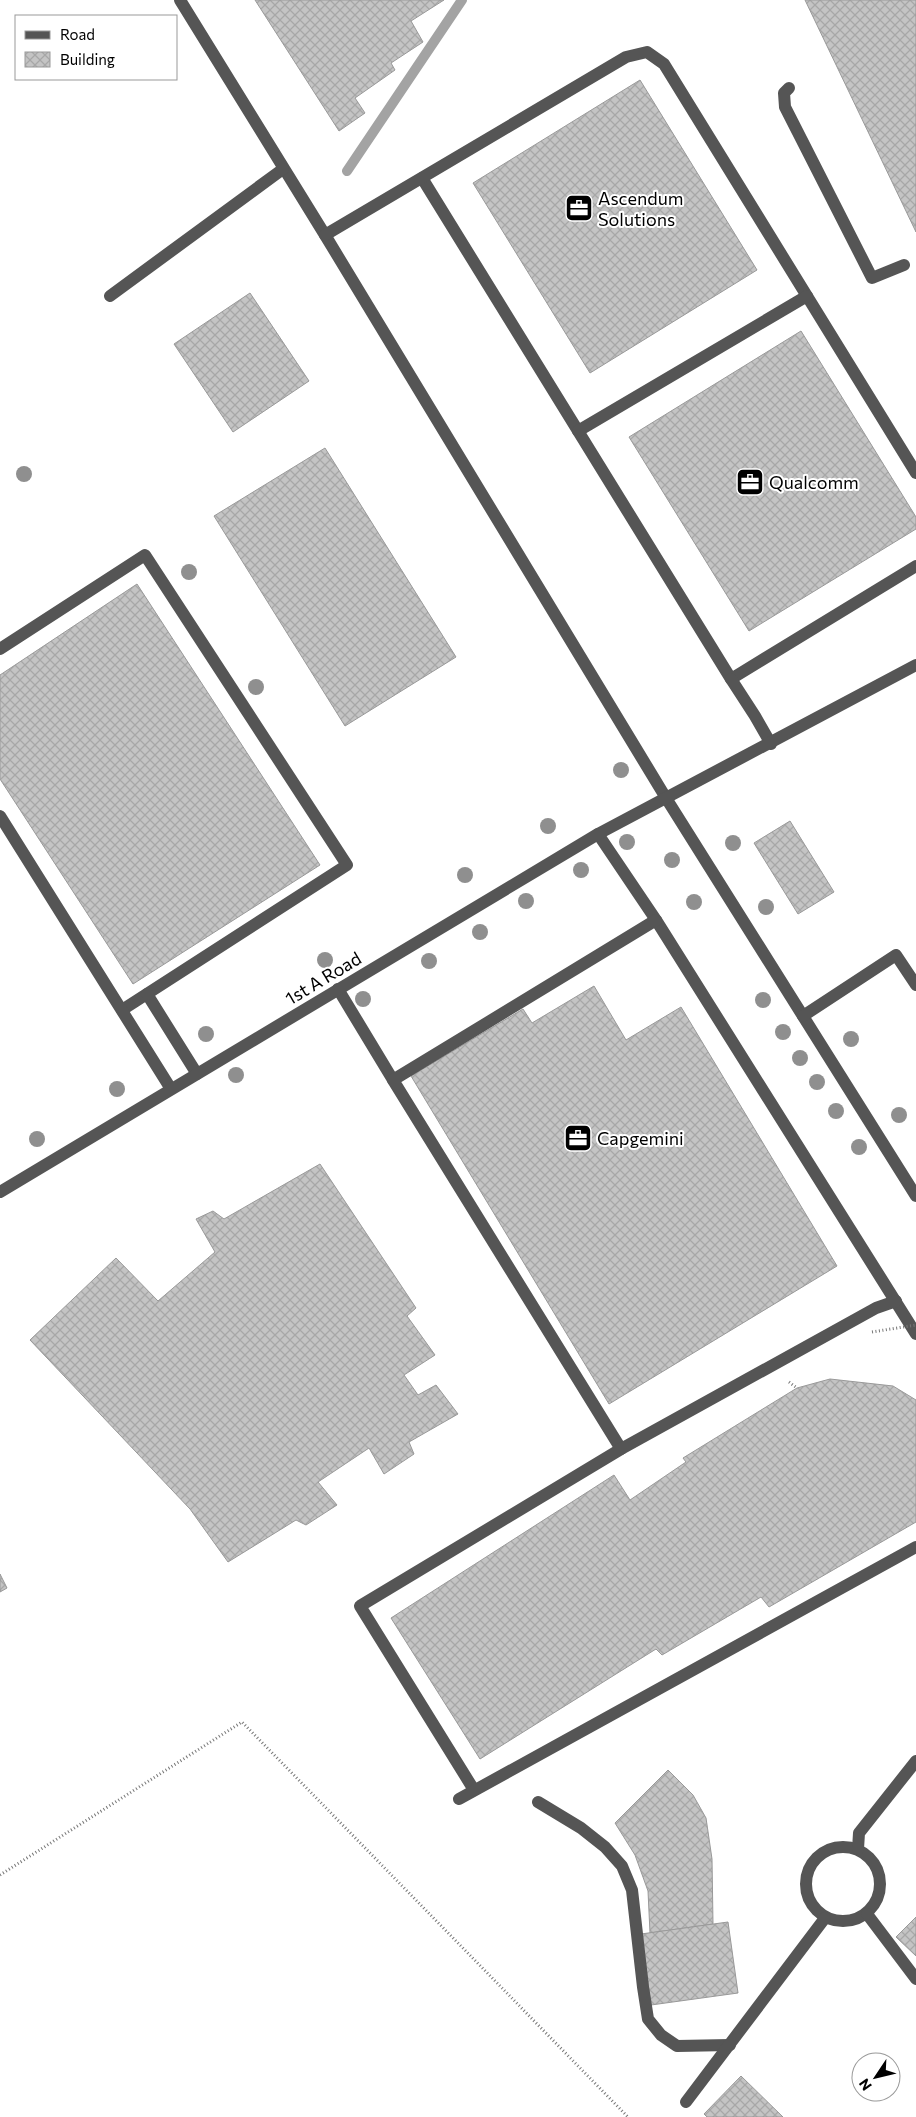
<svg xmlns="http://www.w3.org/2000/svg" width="916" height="2117" font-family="Commissioner,sans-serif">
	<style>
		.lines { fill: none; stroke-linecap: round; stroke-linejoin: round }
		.stream { stroke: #a3a3a3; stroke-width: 10 }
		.building { fill: url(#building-cross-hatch); stroke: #999 }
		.path { stroke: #777; stroke-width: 3; stroke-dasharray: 1 2.5; stroke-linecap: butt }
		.minor { stroke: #555; stroke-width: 12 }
		.path-bridge { stroke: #777; stroke-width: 3; stroke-dasharray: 1 2.5; stroke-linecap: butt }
		.tree { fill: #8f8f8f }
		.labels { text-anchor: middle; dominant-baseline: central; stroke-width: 4; stroke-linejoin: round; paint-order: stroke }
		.poi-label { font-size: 18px; fill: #000; stroke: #fff; text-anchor: start }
		.street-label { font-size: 18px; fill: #000; stroke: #fff }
	</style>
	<defs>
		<pattern id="building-cross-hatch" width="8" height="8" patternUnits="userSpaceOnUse" patternTransform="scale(1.25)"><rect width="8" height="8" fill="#c4c4c4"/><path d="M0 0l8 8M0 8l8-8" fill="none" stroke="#a7a7a7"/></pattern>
	</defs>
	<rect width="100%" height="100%" fill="#fff"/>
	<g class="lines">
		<polyline class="stream" points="347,171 462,0"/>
	</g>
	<g class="building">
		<polygon points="255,0 444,0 411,21 423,42 391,63 395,70 355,98 365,113 339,131"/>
		<polygon points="805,0 916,0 916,232"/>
		<polygon points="640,80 757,270 590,373 473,183"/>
		<polygon points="250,293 309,381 233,432 174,344"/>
		<polygon points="801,331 916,517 916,529 749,631 629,437"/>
		<polygon points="325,448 456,657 345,726 214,516"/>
		<polygon points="137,584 320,865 133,984 0,779 0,675"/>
		<polygon points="790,821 834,892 798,914 754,843"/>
		<polygon points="594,986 626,1040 681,1007 837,1266 609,1404 411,1076 523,1009 532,1023"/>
		<polygon points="320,1164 416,1308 407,1316 435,1355 404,1375 418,1395 436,1385 458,1414 409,1442 414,1454 384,1474 369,1448 318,1482 337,1505 306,1525 296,1520 228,1562 190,1509 30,1340 116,1258 158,1301 215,1252 196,1219 213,1211 224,1219"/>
		<polygon points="830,1379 893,1386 916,1400 916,1522 769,1607 761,1597 662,1655 656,1649 480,1759 391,1618 614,1475 630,1500 686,1462 683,1458 797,1388"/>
		<polygon points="0,1574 7,1588 0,1592"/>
		<polygon points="668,1770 693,1795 706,1818 712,1859 713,1924 650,1933 648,1891 635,1855 615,1823"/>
		<polygon points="916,1917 916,1956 896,1937"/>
		<polygon points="728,1922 738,1993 651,2005 641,1934"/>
		<polygon points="741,2076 783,2117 707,2117 704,2114"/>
	</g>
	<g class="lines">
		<g class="path">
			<polyline points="789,1382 797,1388"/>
			<polyline points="0,1875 242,1722 628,2117"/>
		</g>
		<g class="minor">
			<polyline points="180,0 325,235 666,798 916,1196"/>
			<polyline points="789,88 784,93 785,107 872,278 904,265"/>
			<polyline points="422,178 731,679 916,566"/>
			<polyline points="325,235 626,57 647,52 664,64 916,473"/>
			<polyline points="110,296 283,169"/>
			<polyline points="578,431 807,296"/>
			<polyline points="0,649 145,555 347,865 122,1010"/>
			<polyline points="731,679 755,716 771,744"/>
			<polyline points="0,816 171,1089"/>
			<polyline points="598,834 656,920 916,1334"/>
			<polyline points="338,989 393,1080"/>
			<polyline points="147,994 197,1074"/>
			<polyline points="803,1016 896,955 916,985"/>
			<polyline points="0,1192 598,834 916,665"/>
			<polyline points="621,1449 393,1080 656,920"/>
			<polyline points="474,1790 360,1606 621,1449 876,1308 896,1301"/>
			<polyline points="459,1799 916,1547"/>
			<polyline points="538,1802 581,1828 605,1847 622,1866 632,1890 643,1987 648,2019 661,2035 677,2046 730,2045"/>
			<circle cx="843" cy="1884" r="37"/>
			<polyline points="858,1849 859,1833 916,1761"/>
			<polyline points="867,1914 916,1979"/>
			<polyline points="686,2102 825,1918"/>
		</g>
		<polyline class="path-bridge" points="872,1332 916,1325"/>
	</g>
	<g class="tree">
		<circle cx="24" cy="474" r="8"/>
		<circle cx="189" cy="572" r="8"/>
		<circle cx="256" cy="687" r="8"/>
		<circle cx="621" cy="770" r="8"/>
		<circle cx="548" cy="826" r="8"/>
		<circle cx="627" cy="842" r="8"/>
		<circle cx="733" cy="843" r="8"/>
		<circle cx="672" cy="860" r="8"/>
		<circle cx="581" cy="870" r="8"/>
		<circle cx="465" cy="875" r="8"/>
		<circle cx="526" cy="901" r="8"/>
		<circle cx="694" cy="902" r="8"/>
		<circle cx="766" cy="907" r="8"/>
		<circle cx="480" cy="932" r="8"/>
		<circle cx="325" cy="960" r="8"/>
		<circle cx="429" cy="961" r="8"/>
		<circle cx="363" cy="999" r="8"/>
		<circle cx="763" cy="1000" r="8"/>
		<circle cx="783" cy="1032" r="8"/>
		<circle cx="206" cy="1034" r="8"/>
		<circle cx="851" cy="1039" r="8"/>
		<circle cx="800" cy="1058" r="8"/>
		<circle cx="236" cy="1075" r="8"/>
		<circle cx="817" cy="1082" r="8"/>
		<circle cx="117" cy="1089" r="8"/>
		<circle cx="836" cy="1111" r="8"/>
		<circle cx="899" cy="1115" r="8"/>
		<circle cx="37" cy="1139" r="8"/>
		<circle cx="859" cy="1147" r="8"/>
	</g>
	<defs>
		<g id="office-square" transform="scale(1.4375)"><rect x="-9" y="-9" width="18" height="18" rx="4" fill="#000" stroke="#fff"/><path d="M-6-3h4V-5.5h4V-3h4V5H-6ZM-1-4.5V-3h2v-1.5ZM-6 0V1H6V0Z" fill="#fff"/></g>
	</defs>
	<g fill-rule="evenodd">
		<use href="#office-square" x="579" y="208"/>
		<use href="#office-square" x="750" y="482"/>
		<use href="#office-square" x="578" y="1138"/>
	</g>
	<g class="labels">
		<g class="poi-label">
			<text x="598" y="198">Ascendum<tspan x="598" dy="21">Solutions</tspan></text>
			<text x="769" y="482">Qualcomm</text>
			<text x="597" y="1138">Capgemini</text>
		</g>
		<g class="street-label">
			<text transform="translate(323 978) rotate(-31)">1st A Road</text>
		</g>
	</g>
	<rect x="15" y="15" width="162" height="65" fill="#ffffff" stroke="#999999"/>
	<rect x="25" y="31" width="25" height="8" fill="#555555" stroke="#999999"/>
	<text x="60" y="40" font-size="15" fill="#000000">Road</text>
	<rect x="25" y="52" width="25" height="15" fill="url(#building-cross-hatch)" stroke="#999999"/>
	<text x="60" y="65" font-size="15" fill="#000000">Building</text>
	<g transform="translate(876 2077) rotate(235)"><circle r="24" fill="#ffffff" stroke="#999999"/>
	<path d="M0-4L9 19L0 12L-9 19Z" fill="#000000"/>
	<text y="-8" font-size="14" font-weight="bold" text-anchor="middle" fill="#000000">N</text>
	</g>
</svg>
